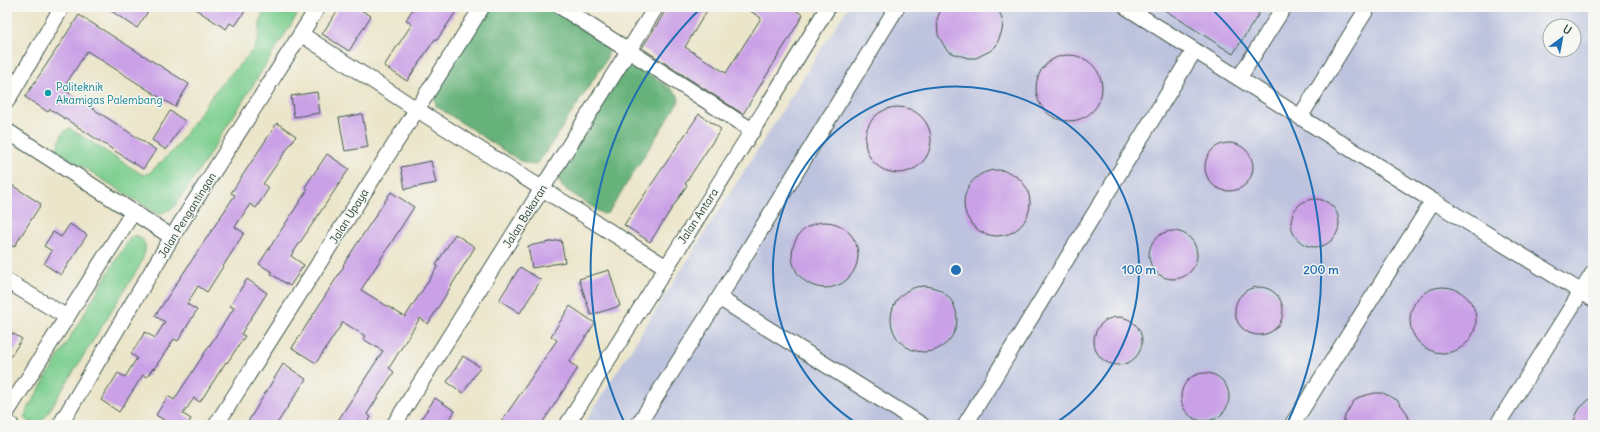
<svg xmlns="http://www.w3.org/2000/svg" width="1600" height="432" font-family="Delius,sans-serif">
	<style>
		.industrial { fill: #bdc3de; fill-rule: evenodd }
		.green { fill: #7ecf90; stroke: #4e8662 }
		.forest { fill: #66b27a; stroke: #427857 }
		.building { fill: #caa1e6 }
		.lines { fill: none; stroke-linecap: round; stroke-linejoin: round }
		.minor-casing { stroke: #3e564a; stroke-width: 17 }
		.minor { stroke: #fff; stroke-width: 15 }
		.ring { fill: none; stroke: #1f6fb2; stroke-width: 2 }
		.culture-dot { fill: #0f9aa8; stroke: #f6f6f2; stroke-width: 1.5 }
		.labels { text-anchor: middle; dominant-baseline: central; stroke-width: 3; stroke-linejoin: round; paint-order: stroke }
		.culture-label { font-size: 11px; fill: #0d838f; stroke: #f6f6f2; text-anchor: start }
		.street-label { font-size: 11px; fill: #1f3d34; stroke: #f6f6f2 }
		.centre { fill: #1f6fb2; stroke: #f6f6f2; stroke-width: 2 }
		.ring-label { font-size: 12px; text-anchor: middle; font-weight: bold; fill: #1f6fb2; stroke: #f6f6f2; stroke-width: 3; stroke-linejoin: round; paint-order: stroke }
	</style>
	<rect width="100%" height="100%" fill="#f6f6f2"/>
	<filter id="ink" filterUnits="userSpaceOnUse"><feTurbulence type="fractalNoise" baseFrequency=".025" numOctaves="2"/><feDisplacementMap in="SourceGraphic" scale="8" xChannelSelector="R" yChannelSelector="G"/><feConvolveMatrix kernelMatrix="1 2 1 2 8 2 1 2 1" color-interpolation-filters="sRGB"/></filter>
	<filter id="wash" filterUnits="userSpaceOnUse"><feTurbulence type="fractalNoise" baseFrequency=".012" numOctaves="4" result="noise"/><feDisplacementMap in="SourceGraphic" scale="16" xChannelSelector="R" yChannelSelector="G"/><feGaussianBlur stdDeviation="0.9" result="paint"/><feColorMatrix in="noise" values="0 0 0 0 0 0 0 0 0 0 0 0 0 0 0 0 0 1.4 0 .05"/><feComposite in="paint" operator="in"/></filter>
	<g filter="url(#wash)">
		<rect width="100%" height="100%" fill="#ebe5c9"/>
		<path class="industrial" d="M848,7H1593V425H583ZM1550,26H1574V50H1550Z"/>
		<g class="green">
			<path d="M266,7H302L204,163L174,207L159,215L56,150L62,134L69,128L143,175L149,173L174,150L216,90L254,49C262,36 257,19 266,7Z"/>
			<path d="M135,235C152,241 144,256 139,267L44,419L40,423L29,422L24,418L27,410L114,263L130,238Z"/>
		</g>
		<g class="forest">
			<polygon points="490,7 550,7 602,42 609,52 605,62 542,158 534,165 520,161 436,106 434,94 436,89"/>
			<polygon points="631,62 674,91 678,95 679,101 608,213 603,214 562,187 558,177 623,70"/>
		</g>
		<g id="blocks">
			<g class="building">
				<polygon points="105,7 151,7 137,28"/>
				<polygon points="192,7 248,7 235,26 230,23 226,29"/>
				<polygon points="340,7 356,7 371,16 349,51 322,34"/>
				<polygon points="414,7 459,7 437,40 435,39 407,81 384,66 412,24 406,20"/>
				<polygon points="668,7 709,7 685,47 726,73 761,18 744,7 791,7 803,15 743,114 642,48"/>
				<polygon points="942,7 998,7 1003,23 1002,31 996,46 990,51 976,58 968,58 952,53 946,49 938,35 937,19"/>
				<polygon points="1160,7 1253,7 1260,12 1233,54"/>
				<polygon points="79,15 189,84 175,107 87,51 63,89 156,150 143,169 50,109 48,112 25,97"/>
				<circle cx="1069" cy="88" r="33"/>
				<polygon points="317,92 320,113 294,117 291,96"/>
				<circle cx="898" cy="140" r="33"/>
				<polygon points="170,111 185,121 166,150 152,140"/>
				<polygon points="362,114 368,147 345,151 339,118"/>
				<polygon points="699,114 721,129 685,184 687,185 650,242 624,225"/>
				<polygon points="277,123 296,136 263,184 269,188 256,208 250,204 235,227 244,233 207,292 198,286 187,304 197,310 178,341 174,339 154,369 153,368 147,377 143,375 119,412 101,400 118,373 125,377 137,358 131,354 145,332 155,338 165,322 155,316 235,195 231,193"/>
				<circle cx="1229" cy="167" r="24"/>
				<polygon points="327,154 349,169 291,256 304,265 290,286 271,274 272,272 259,264 308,189 305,187"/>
				<polygon points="431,161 436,183 405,189 401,167"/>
				<circle cx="997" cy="203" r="33"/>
				<polygon points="7,182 41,204 14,247 7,243"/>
				<polygon points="391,192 414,207 361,290 405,317 438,266 436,265 455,234 475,247 428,324 420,318 389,368 394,372 367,414 371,417 366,425 335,425 383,351 363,339 365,336 343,322 316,363 292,348 344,266 343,265"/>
				<circle cx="1315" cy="223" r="24"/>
				<circle cx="825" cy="255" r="33"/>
				<polygon points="70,224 87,235 61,275 44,264 52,251 44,246 53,232 61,237"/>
				<circle cx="1173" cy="255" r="24"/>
				<polygon points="561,240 565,262 532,268 528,246"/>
				<polygon points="520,267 541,280 520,313 499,300"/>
				<polygon points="609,270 620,306 591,315 579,279"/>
				<polygon points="247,279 267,293 241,334 245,336 227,363 226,362 200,402 194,398 183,414 191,419 187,425 161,425 164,420 156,415 168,396 174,400 234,308 230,306"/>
				<circle cx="924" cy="319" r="33"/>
				<circle cx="1259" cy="311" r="24"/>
				<circle cx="1443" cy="320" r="33"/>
				<polygon points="570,306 595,323 569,362 578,368 541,425 499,425 557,340 551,336"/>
				<circle cx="1118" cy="341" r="24"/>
				<polygon points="7,330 22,339 7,362"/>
				<polygon points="463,356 480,367 463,393 447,382"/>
				<polygon points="283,364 306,379 276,425 246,425"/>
				<circle cx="1205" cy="397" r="24"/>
				<polygon points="1375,393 1383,393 1397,400 1407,413 1411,425 1343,425 1345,416 1353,402 1359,397"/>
				<polygon points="1593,396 1593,425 1573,425 1576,415 1580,408"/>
				<polygon points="435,398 455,411 446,425 417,425"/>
			</g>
		</g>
	</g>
	<g filter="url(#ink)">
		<use href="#blocks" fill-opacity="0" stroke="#3e564a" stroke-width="1"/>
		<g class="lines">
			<g class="minor-casing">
				<g id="minor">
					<polyline points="561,7 753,131"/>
					<polyline points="1126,7 1433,201 1292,425"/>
					<polyline points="301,34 416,109 666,267"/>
					<polyline points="1239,78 1284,7"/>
					<polyline points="7,101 62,7"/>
					<polyline points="1300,117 1368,7"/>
					<polyline points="7,131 172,237"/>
					<polyline points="1433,201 1593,299"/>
					<polyline points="7,281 67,317"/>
					<polyline points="719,298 922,425"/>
					<polyline points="7,412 133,212"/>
					<polyline points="7,423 11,425"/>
					<polyline points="60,425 172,237 318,7"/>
					<polyline points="216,425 482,7"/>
					<polyline points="394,425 656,7"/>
					<path d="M567,425C654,286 743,148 828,7"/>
					<polyline points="638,425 719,298 897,7"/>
					<polyline points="965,425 1194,51"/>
					<polyline points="1497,425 1593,273"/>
				</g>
			</g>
			<use href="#minor" class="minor"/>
		</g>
	</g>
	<g class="ring">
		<path d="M858 424A183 183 0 1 1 1054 424"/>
		<path d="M625 424A365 365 0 0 1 702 7M1210 7A365 365 0 0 1 1287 424"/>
	</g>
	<circle class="culture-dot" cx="48" cy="93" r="4"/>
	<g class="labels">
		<g class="culture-label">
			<text x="56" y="87">Politeknik<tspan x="56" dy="13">Akamigas Palembang</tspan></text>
		</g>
		<g class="street-label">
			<text transform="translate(187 215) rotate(-58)">Jalan Pengantingan</text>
			<text transform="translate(349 216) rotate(-58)">Jalan Upaya</text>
			<text transform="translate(525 216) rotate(-58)">Jalan Bakaran</text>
			<text transform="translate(698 216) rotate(-57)">Jalan Antara</text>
		</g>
	</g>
	<circle cx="956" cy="270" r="6" class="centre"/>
	<g class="ring-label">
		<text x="1139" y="274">100 m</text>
		<text x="1321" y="274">200 m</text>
	</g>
	<rect width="1600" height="432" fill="none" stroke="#f6f6f2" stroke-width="24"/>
	<g transform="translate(1562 38) rotate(32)"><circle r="19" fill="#f6f6f2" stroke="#a0aca6"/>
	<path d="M0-3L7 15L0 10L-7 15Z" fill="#1f6fb2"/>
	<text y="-6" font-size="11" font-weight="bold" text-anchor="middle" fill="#1f3d34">U</text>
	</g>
</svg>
